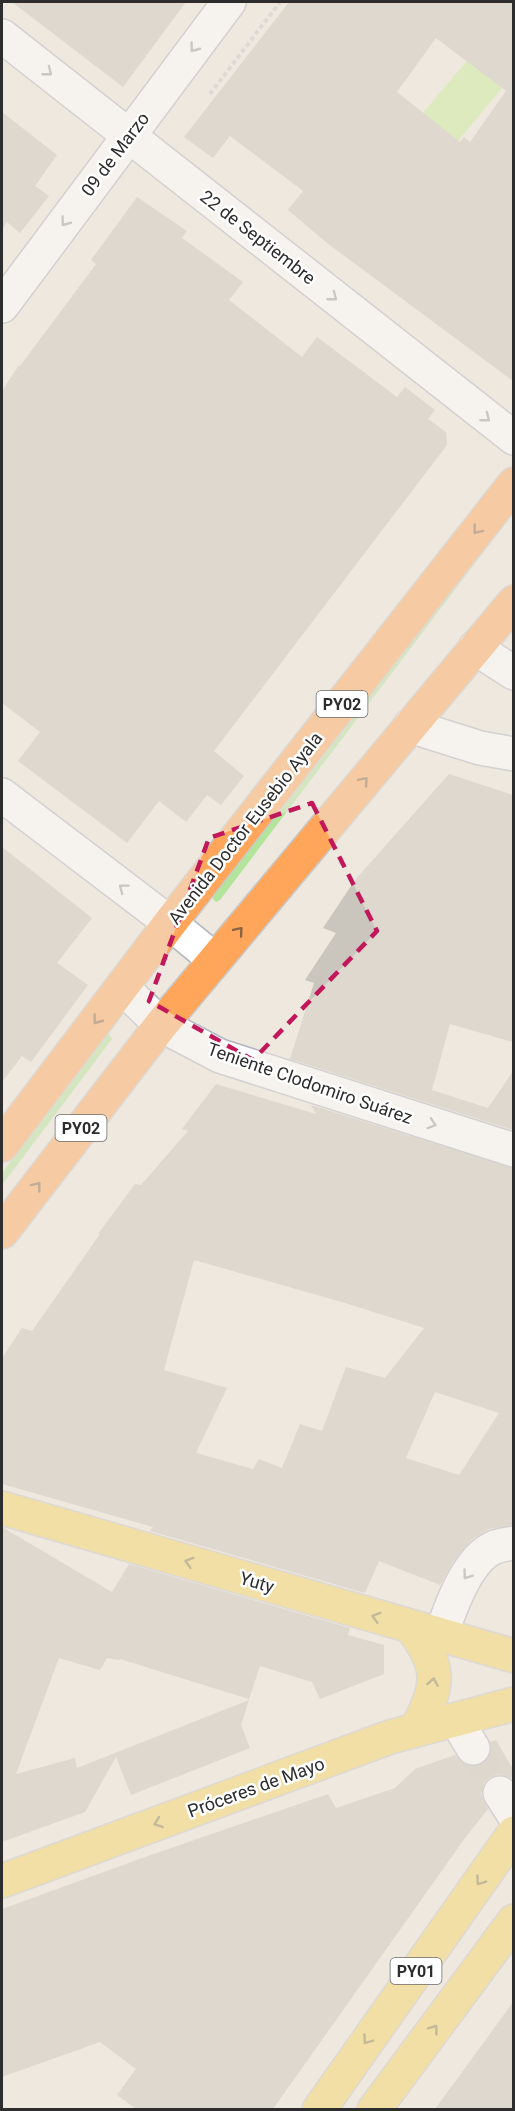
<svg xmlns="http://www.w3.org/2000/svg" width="515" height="2111" font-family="Roboto,sans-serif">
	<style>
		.green { fill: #b2e59b }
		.pitch { fill: #c6ed97 }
		.building { fill: #cac6bd; fill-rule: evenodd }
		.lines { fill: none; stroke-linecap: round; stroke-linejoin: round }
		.minor-tunnel { stroke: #c7c3bb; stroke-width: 33; stroke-dasharray: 33 16; stroke-linecap: butt }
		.minor-casing { stroke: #b3b5c0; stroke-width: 36 }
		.major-casing { stroke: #c8c8c8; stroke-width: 36 }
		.highway-casing { stroke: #c8c8c8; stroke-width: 36 }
		.path { stroke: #c8c8c8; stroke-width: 4; stroke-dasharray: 4.5 3; stroke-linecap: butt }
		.minor { stroke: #fff; stroke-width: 33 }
		.major { stroke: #f3d55f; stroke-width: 33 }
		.highway { stroke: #ffa65a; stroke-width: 33 }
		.oneway { stroke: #a0a0a0 }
		.oneway2 { stroke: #8c6341 }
		.oneway3 { stroke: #908146 }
		.marked { fill: none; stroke: #c2185b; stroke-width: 4.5; stroke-dasharray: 12 8; stroke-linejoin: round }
		.labels { text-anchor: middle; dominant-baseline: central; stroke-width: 5; stroke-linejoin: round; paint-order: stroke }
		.shield { fill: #fff; stroke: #6c6c6c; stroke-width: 1.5 }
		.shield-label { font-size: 16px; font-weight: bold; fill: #2d2d2d }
		.street-label { font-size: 18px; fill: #2d2d2d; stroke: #fff }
	</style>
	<rect width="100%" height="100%" fill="#eee8df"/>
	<g class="green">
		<polygon points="513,500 513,513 220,900 216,902 213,899 213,894"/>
		<polygon points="109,1034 112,1039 2,1185 2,1173 105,1035"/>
	</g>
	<polygon class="pitch" points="480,45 513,72 513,75 458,141 423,113"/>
	<g class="building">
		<polygon points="12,2 186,2 123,87"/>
		<path d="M289,2H513V381L327,243L288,210L303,191L230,136L213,158L184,137ZM436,38L506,91L470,142L464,137L460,142L397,92Z"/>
		<polygon points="2,112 57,155 35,186 49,196 20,233 7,222 2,229"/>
		<polygon points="137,197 187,231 182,238 243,282 229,300 302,357 317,337 397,397 405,387 435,410 428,419 446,432 447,445 214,751 244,776 221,805 207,795 186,822 159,801 127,843 18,761 40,732 2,703 2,391 19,365 20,366 96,264 91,260"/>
		<polygon points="449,774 513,795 513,1042 450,1024 432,1090 488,1108 513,1071 513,1130 290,1059 314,983 305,980 336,933 323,928 355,880"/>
		<polygon points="2,847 92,918 57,963 88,985 31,1062 22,1056 2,1082"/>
		<path d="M216,1084L316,1114L311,1105L513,1168V1525L489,1529L472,1539L453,1562L440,1585L379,1561L365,1593L150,1531L153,1527L2,1484V1358L22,1328L32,1331L100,1234H98L135,1184L141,1185L188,1131L182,1129ZM194,1260L345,1303L424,1328L385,1378L346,1367L322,1431L300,1424L282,1468L259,1459L253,1469L196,1453L227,1388L164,1370ZM435,1392L499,1413L459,1475L406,1458Z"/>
		<polygon points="2,1527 112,1592 129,1564 350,1628 348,1635 384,1645 384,1674 320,1699 312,1682 260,1666 249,1699 120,1659 119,1660 107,1658 100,1670 59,1658 16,1774 75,1758 77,1768 249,1700 241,1725 250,1748 131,1795 116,1757 85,1812 2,1842"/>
		<polygon points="496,1740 513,1769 513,1775 511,1778 499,1774 489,1778 484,1784 481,1794 488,1809 465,1838 273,2109 136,2109 117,2095 136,2069 100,2042 2,2077 2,1909 145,1857 328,1794 336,1808 395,1788 415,1769 455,1755 465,1765 473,1767 482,1764 490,1756 492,1748 490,1742"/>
		<polygon points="513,2002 513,2109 435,2109 487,2038"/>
	</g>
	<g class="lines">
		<polyline class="minor-tunnel" points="473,1748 500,1793"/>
		<g class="minor-casing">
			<g id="minor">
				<polyline points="2,36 514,438"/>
				<polyline points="2,306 229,2"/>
				<polyline points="475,648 514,673"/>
				<polyline points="410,726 480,748 514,754"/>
				<polyline points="2,795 170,923 215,960"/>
				<polyline points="122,987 161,1025 220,1056 514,1150"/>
				<path d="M441,1635C450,1609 467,1558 495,1547C501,1545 507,1544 514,1543"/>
				<polyline points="456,1720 473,1748"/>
				<polyline points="500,1793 514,1815"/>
			</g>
		</g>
		<g class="major-casing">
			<g id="major">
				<polyline points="2,1508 514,1656"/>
				<path d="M408,1732L416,1730C440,1686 442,1667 411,1627"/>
				<polyline points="2,1881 390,1737 514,1704"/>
				<polyline points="319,2110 514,1833"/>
				<polyline points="374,2110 514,1921"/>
			</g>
		</g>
		<g class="highway-casing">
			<g id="highway">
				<polyline points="2,1145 170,923 514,484"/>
				<polyline points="2,1232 161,1025 514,602"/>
			</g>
		</g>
		<polyline class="path" points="210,94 280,2"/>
		<use href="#minor" class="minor"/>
		<use href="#major" class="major"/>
		<use href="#highway" class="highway"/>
	</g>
	<defs><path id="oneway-chevron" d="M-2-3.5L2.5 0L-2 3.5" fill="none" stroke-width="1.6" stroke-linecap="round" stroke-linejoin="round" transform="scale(1.5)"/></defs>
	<g class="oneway">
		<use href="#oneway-chevron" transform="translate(194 48) rotate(127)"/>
		<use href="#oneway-chevron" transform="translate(48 72) rotate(38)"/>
		<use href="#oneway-chevron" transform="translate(65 222) rotate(127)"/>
		<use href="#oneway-chevron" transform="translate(333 297) rotate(38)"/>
		<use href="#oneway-chevron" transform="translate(486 418) rotate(38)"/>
		<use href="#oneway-chevron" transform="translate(123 888) rotate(-143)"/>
		<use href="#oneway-chevron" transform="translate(432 1124) rotate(18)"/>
		<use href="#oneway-chevron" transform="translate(467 1575) rotate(126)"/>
	</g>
	<g class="oneway2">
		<use href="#oneway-chevron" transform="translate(477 530) rotate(128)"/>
		<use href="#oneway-chevron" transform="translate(364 781) rotate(-50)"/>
		<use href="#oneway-chevron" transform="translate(239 931) rotate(-50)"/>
		<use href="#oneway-chevron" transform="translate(97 1020) rotate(127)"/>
		<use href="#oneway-chevron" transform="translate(37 1186) rotate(-52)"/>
	</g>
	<g class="oneway3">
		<use href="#oneway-chevron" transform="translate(189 1562) rotate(-164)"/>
		<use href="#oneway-chevron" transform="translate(376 1617) rotate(-164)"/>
		<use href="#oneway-chevron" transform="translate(433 1682) rotate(-81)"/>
		<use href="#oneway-chevron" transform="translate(158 1823) rotate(160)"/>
		<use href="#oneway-chevron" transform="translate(480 1881) rotate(125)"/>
		<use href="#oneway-chevron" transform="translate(434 2029) rotate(-54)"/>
		<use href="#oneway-chevron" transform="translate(367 2040) rotate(125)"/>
	</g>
	<path d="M0 0H515V2111H0ZM312,803L377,931L253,1060L149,1001L209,838Z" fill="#eee8df" fill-opacity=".55" fill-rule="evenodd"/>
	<path class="marked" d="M312,803L377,931L253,1060L149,1001L209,838Z"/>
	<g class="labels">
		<g class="shield">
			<rect x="316.5" y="691" width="51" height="26" rx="4.5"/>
			<rect x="55.5" y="1115" width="51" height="26" rx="4.5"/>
			<rect x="390.5" y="1958" width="51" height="26" rx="4.5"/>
		</g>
		<g class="shield-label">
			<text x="342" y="704">PY02</text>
			<text x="81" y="1128">PY02</text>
			<text x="416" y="1971">PY01</text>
		</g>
		<g class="street-label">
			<text transform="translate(115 154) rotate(-53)">09 de Marzo</text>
			<text transform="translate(258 237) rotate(38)">22 de Septiembre</text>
			<text transform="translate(245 828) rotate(-52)">Avenida Doctor Eusebio Ayala</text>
			<text transform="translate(310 1083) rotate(19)">Teniente Clodomiro Suárez</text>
			<text transform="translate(257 1582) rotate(16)">Yuty</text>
			<text transform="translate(256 1787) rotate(-20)">Próceres de Mayo</text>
		</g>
	</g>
	<rect width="515" height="2111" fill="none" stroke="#2d2d2d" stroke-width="6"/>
</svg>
